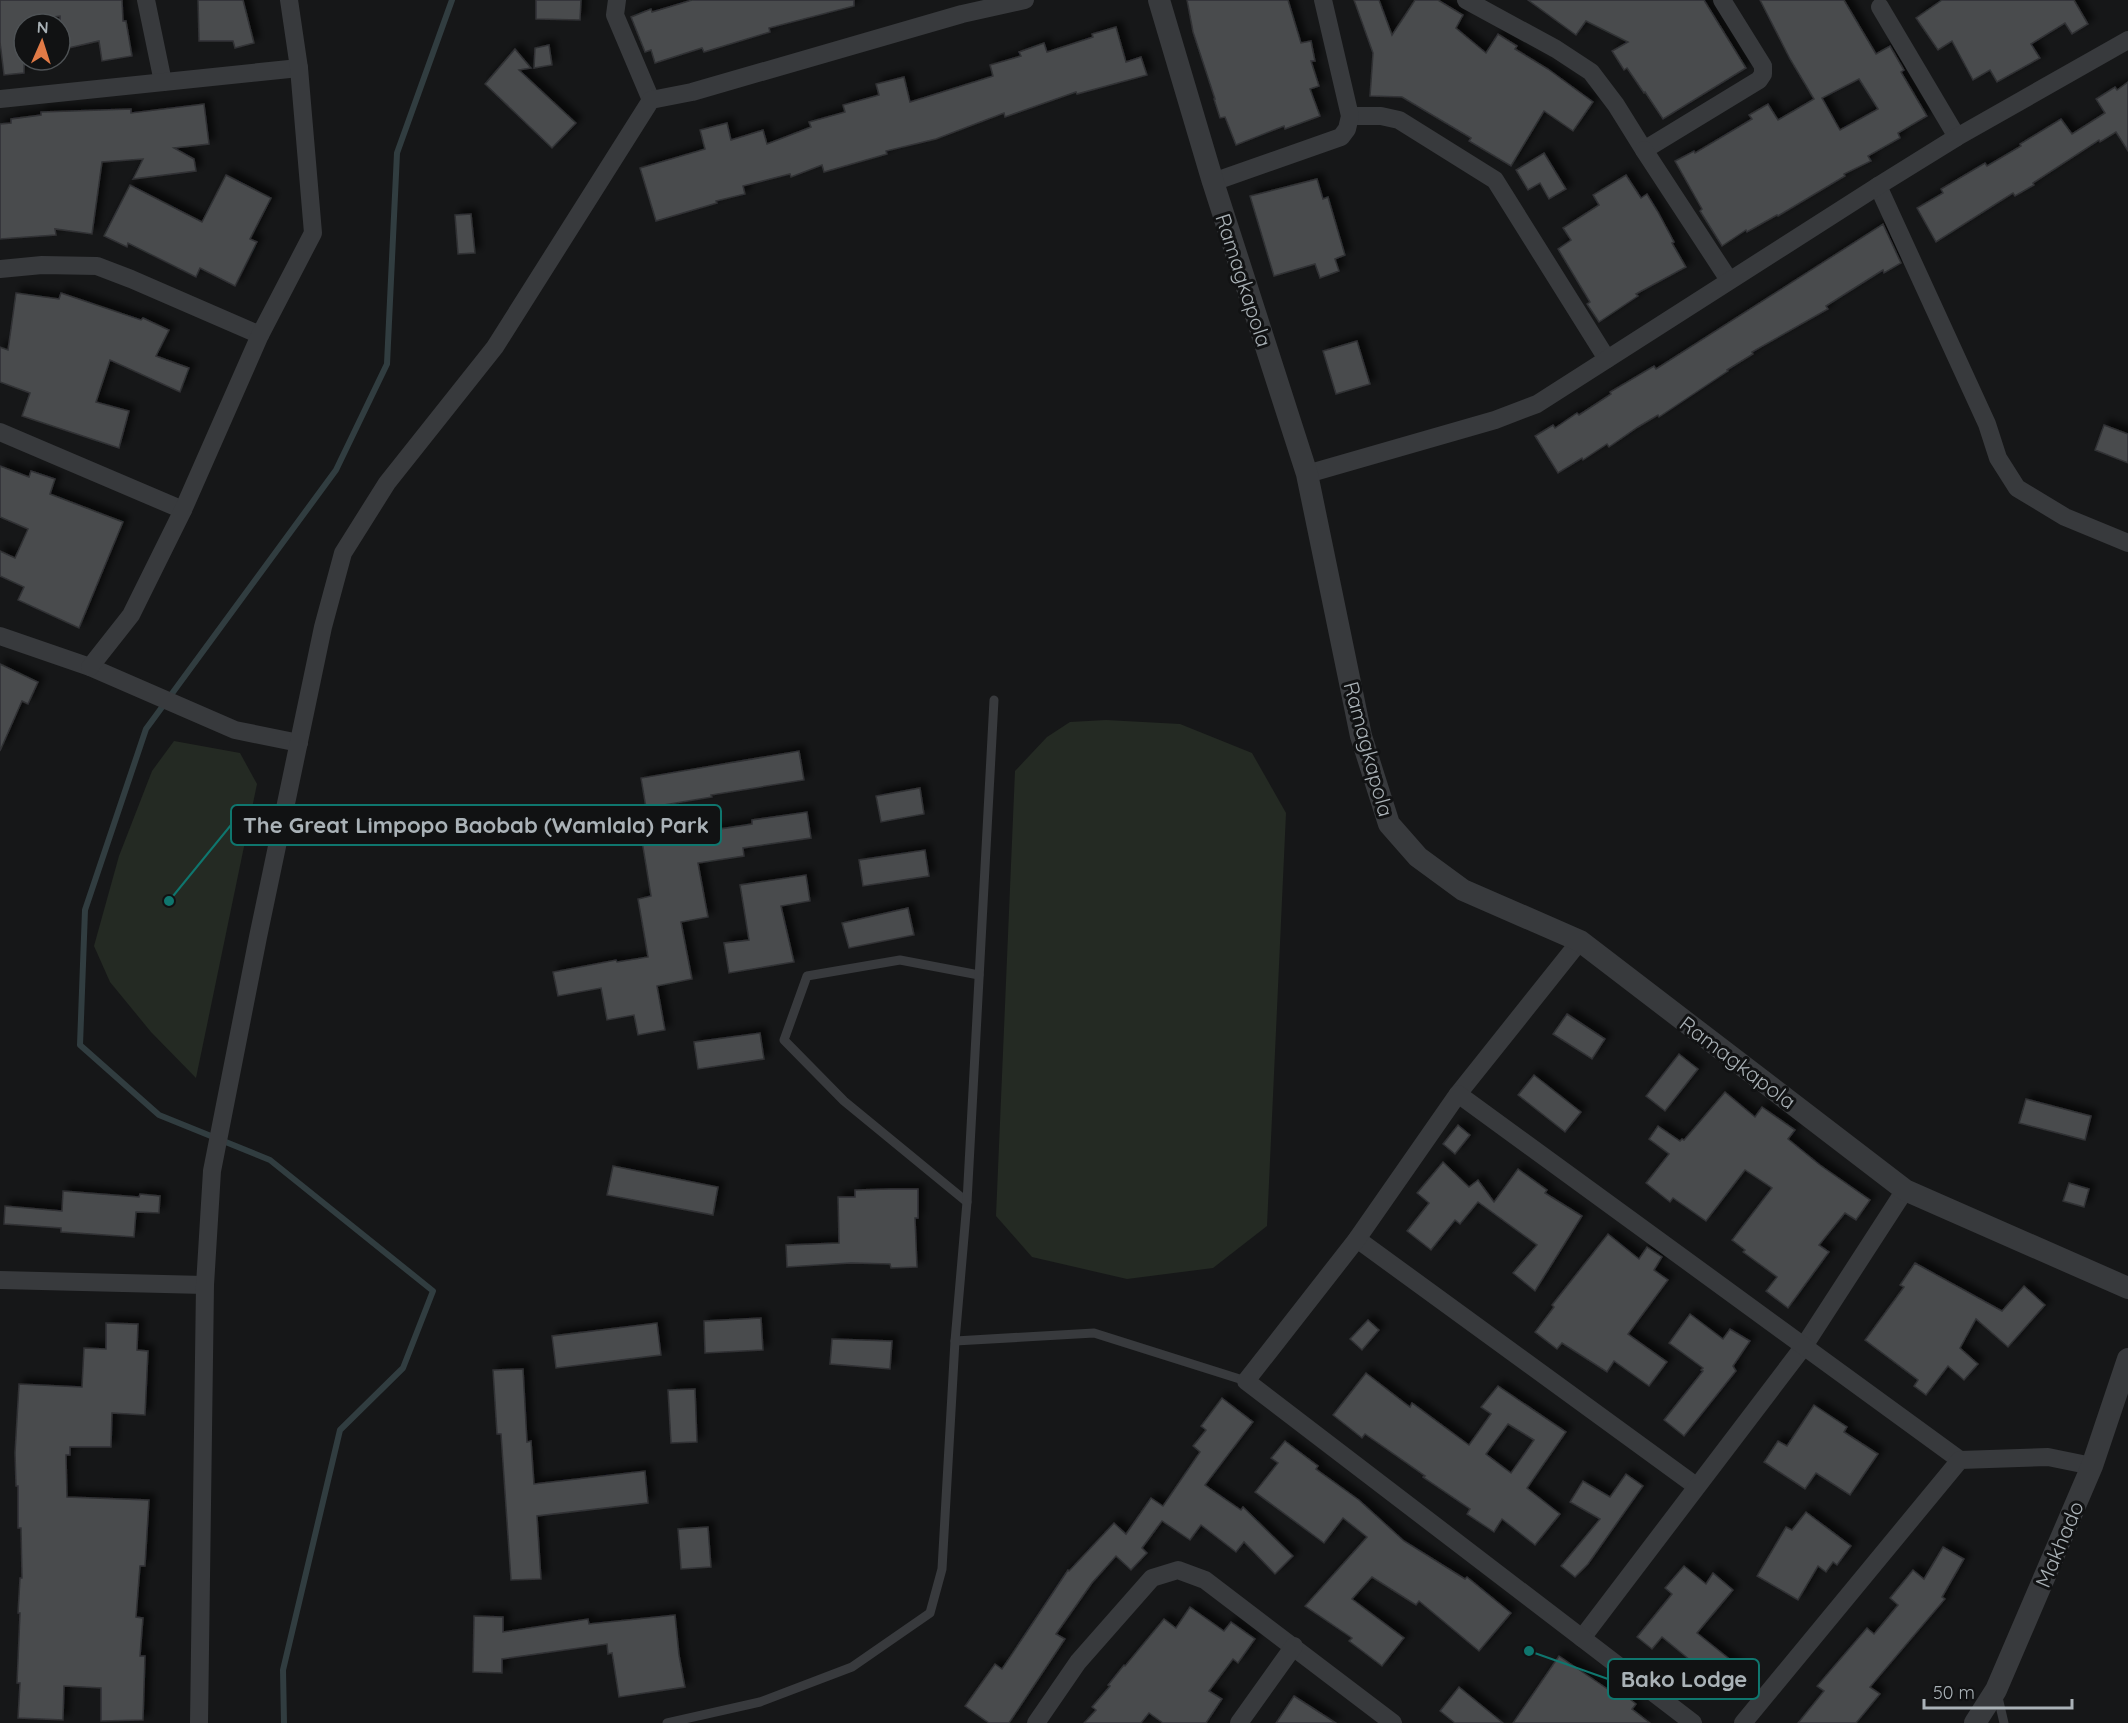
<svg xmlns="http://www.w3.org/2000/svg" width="2128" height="1723" font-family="Quicksand,sans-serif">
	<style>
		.green { fill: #242a23 }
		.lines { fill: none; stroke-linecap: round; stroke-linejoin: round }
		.stream { stroke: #313d40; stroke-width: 6 }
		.building { fill: #484b4d; stroke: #303134; stroke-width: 1.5; fill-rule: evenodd; filter: url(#shadow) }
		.service { stroke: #383a3d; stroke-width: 9 }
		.minor { stroke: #383a3d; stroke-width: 18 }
		.tertiary { stroke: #383a3d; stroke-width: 22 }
		.labels { text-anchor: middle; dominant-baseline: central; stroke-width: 6; stroke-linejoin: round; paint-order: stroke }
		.street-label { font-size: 21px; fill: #aab2b7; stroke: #111213 }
		.leader { fill: none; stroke: #0f766e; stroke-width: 2 }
		.callout-dot { fill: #0f766e; stroke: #111213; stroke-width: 2 }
		.callout { fill: #111213; stroke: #0f766e; stroke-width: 2 }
		.callout-label { font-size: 22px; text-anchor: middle; font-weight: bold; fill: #aab2b7 }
	</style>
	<defs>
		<filter id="shadow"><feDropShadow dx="5.5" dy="-5.5" stdDeviation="3" flood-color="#0009"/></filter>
	</defs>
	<rect width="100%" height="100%" fill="#161718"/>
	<g class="green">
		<polygon points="1106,720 1180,724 1252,753 1286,813 1267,1226 1213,1268 1127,1279 1032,1257 996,1216 1015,771 1047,737 1070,722"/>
		<polygon points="174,741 240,753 257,784 196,1078 151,1032 110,982 94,946 119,856 152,771"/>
	</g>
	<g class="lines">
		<polyline class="stream" points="284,1723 283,1670 340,1430 403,1368 433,1291 270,1160 159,1115 80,1045 85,910 146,729 336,470 387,364 397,153 452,0"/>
	</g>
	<g class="building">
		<polygon points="0,0 122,0 123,21 126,21 132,56 102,61 99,41 60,50 60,16 25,21 24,73 4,75 0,42"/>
		<polygon points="198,0 243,0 254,43 235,48 233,41 199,41"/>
		<polygon points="536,0 581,0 580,20 536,19"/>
		<polygon points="692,0 854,0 854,6 769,28 770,32 704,52 702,48 655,63 651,50 645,52 631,17 651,9 652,12"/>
		<polygon points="1187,0 1288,0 1301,43 1311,41 1315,61 1311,61 1319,86 1310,89 1320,116 1285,129 1284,126 1236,145 1225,117 1220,118 1214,99 1215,99 1193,32"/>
		<polygon points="1354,0 1379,0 1392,35 1415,0 1438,0 1463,15 1456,28 1486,53 1498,34 1517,46 1515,49 1548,69 1593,102 1573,131 1544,111 1511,166 1469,141 1471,138 1402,97 1370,96 1373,53"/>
		<polygon points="1528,0 1704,0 1746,68 1663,119 1645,92 1644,93 1627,68 1624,70 1612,51 1628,42 1586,21 1576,35"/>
		<path d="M1760,0H1844L1876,54L1890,46L1904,70L1901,72L1927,116L1898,133L1900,138L1868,156L1871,161L1844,174L1845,176L1778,216L1777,215L1747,232L1746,230L1722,246L1700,211L1702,209L1675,161L1694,151L1695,153L1752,119L1749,115L1768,104L1778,120L1814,99L1790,59ZM1859,79L1878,109L1840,130L1822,98Z"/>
		<polygon points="1942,0 2074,0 2088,24 2072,34 2065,23 2031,44 2040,58 1997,82 1990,70 1973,80 1952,41 1938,50 1916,18"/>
		<polygon points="1116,27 1126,62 1141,57 1147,75 1077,94 1076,92 1005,117 1004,113 936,139 886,151 887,154 824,172 822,165 791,177 790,174 743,186 745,194 716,201 717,203 656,221 640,168 705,149 700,130 727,123 731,140 763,130 767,144 811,127 809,122 845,112 843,105 879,95 876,84 904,77 910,102 993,76 990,65 1021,56 1019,52 1044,43 1047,52 1093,37 1092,34"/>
		<polygon points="549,45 552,65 534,68 535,48"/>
		<polygon points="515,49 531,68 519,70 576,123 552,148 485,84"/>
		<polygon points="2128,82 2128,151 2116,132 2100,142 2099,140 2033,183 2034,185 2015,196 2013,193 1936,242 1917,208 1943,193 1941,189 1985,163 1987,166 2021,146 2020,144 2061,119 2072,134 2105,113 2096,99 2115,87 2117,90"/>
		<polygon points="204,104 209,144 174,148 194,159 196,171 133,179 143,159 102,162 92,234 55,229 56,235 0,239 0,124 11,123 11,119 41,115 41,112 131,109 131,113"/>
		<polygon points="1544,153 1566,189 1549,199 1540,183 1528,190 1516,170"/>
		<polygon points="226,175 271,198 250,239 257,242 235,286 200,268 196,277 128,243 127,247 104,236 130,185 202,222"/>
		<polygon points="1626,175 1641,198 1647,194 1658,212 1674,242 1672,243 1686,267 1636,294 1638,296 1599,322 1587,304 1590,302 1558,249 1571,240 1563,228 1599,205 1593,195"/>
		<polygon points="1317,179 1323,199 1328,197 1345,255 1335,259 1339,271 1320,278 1315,264 1274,276 1250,196"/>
		<polygon points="471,214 475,253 458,254 455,215"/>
		<polygon points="1883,224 1901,263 1884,273 1883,270 1826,306 1828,309 1752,352 1753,354 1727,370 1728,371 1659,417 1658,415 1638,427 1609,447 1607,444 1583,460 1582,458 1558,473 1535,436 1553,425 1555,428 1577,413 1579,415 1611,394 1610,392 1654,366 1656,369"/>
		<polygon points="16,293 59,299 61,293 141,320 143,318 169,330 156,356 189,368 180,392 110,360 96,402 129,411 119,448 22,416 30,393 0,382 0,347 8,350"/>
		<polygon points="1357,341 1370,384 1336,394 1323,351"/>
		<polygon points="2104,425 2128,434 2128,463 2095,450"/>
		<polygon points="0,466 29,477 31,471 55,479 50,494 123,522 79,628 18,600 24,587 0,576 0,551 15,558 28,529 0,517"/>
		<polygon points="0,664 38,682 28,704 22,701 0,751"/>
		<polygon points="799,751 804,780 711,795 712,797 646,808 641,778"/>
		<polygon points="920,788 924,814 881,822 876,796"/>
		<polygon points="807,812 811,838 743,848 744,856 698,863 708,917 681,922 692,979 657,986 665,1030 638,1035 634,1015 607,1020 601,988 558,996 553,972 616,960 617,962 648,957 638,899 651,896 642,841 752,824 752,820"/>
		<polygon points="925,850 929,876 863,886 859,860"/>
		<polygon points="806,875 810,901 781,906 794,962 729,973 724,943 749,940 740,885"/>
		<polygon points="908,908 914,935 849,948 842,923"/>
		<polygon points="1567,1014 1605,1039 1592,1059 1553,1034"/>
		<polygon points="760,1033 764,1059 698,1069 694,1042"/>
		<polygon points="1679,1054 1698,1069 1665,1111 1646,1096"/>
		<polygon points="1534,1075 1581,1112 1565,1132 1518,1095"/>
		<polygon points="1725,1092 1755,1117 1762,1107 1795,1130 1788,1139 1820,1165 1870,1200 1856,1220 1845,1213 1819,1245 1829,1252 1788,1308 1766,1291 1777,1277 1743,1252 1745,1250 1732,1240 1772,1188 1745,1170 1706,1221 1673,1198 1670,1202 1646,1183 1669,1154 1649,1139 1658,1126 1680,1141 1682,1139 1684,1140"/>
		<polygon points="2026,1099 2091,1116 2085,1140 2019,1123"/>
		<polygon points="1458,1125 1470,1135 1455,1154 1443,1144"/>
		<polygon points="1443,1162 1469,1187 1478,1180 1494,1202 1518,1169 1547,1190 1545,1193 1582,1216 1535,1291 1513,1273 1537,1245 1478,1202 1460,1224 1455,1220 1431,1250 1407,1231 1429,1203 1417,1193"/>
		<polygon points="613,1166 718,1187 713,1215 607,1195"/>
		<polygon points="2069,1183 2089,1189 2084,1207 2063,1201"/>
		<polygon points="890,1189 918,1189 918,1218 915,1218 917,1267 891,1268 890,1264 851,1263 787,1267 786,1245 839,1243 838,1197 855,1197 855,1190"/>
		<polygon points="63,1191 139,1197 140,1194 160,1196 159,1213 136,1212 134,1237 61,1232 61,1228 4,1224 5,1206 62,1211"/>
		<polygon points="1608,1234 1639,1259 1647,1247 1662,1257 1654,1270 1668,1280 1628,1334 1667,1362 1649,1386 1614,1361 1607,1372 1562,1343 1557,1349 1535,1332 1554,1307 1552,1305"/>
		<polygon points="1915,1263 2002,1311 2024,1286 2045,1305 2008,1347 1976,1319 1960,1348 1978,1364 1964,1380 1948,1366 1926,1395 1914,1386 1918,1380 1865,1340 1904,1287 1900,1285"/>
		<polygon points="1690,1314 1723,1339 1730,1329 1750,1341 1733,1366 1736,1371 1684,1436 1664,1420 1703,1371 1701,1370 1703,1368 1669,1343"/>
		<polygon points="761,1318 763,1350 705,1353 704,1321"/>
		<polygon points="1368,1320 1379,1330 1362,1350 1350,1339"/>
		<polygon points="106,1323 138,1324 137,1350 148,1351 145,1415 112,1413 111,1447 70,1447 70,1455 66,1455 67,1497 149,1500 145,1566 140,1566 136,1617 143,1618 140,1656 145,1656 143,1720 101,1721 101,1688 64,1686 63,1720 18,1718 20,1683 17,1683 20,1613 18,1613 20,1578 22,1578 21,1528 18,1528 18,1486 16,1486 15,1453 19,1384 82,1387 84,1348 106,1349"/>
		<polygon points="657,1323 661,1355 556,1368 552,1336"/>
		<polygon points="832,1339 892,1341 890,1369 830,1364"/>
		<polygon points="523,1369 527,1442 531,1441 534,1484 645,1471 648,1503 537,1516 541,1579 511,1580 501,1434 497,1434 493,1370"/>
		<path d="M1366,1373L1410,1407L1412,1403L1469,1445L1491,1414L1481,1407L1498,1386L1566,1432L1527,1488L1560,1514L1535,1545L1502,1519L1494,1532L1467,1514L1470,1509L1423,1477L1425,1476L1365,1434L1362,1438L1333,1415ZM1508,1424L1534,1440L1511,1473L1486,1454Z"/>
		<polygon points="695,1389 697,1442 671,1443 668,1390"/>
		<polygon points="1222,1398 1253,1422 1205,1485 1241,1510 1243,1507 1293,1556 1275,1574 1244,1542 1236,1552 1201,1525 1190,1540 1162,1521 1142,1548 1147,1553 1131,1570 1116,1556 1092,1583 1056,1634 1065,1639 1009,1723 989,1723 965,1706 995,1664 1002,1669 1068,1570 1069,1571 1114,1523 1126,1534 1151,1498 1163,1506 1200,1452 1193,1446 1206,1430 1201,1426"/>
		<polygon points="1814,1405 1847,1427 1844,1432 1878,1454 1850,1495 1816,1473 1805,1489 1764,1462 1778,1441 1787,1446"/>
		<polygon points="1285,1441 1318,1466 1316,1469 1359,1500 1404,1541 1465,1579 1467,1577 1511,1613 1479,1651 1419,1601 1416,1605 1372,1577 1352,1599 1404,1638 1382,1666 1349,1641 1352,1638 1305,1606 1367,1537 1343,1518 1324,1543 1255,1492 1278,1463 1271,1458"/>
		<polygon points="1626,1474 1643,1486 1588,1564 1575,1577 1561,1566 1600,1519 1570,1502 1583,1481 1610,1497"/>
		<polygon points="1806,1512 1851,1546 1837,1565 1833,1562 1826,1572 1818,1566 1798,1600 1757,1576 1786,1527 1792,1530"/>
		<polygon points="708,1527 711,1567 681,1569 678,1529"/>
		<polygon points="1943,1547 1964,1559 1942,1597 1945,1599 1870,1687 1880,1694 1856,1723 1798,1723 1824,1691 1817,1686 1867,1628 1874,1634 1898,1605 1890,1598 1913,1570 1924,1579"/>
		<polygon points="1684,1566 1706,1584 1713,1573 1733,1590 1697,1633 1752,1677 1735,1697 1662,1637 1652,1649 1637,1637 1672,1594 1665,1588"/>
		<polygon points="1190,1607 1224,1631 1231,1622 1255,1639 1238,1663 1233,1659 1209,1691 1222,1699 1206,1723 1163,1723 1149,1713 1141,1723 1084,1723 1096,1710 1092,1707 1110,1686 1108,1685 1124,1665 1125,1666 1164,1619 1176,1628"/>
		<polygon points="675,1615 679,1655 685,1687 619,1697 612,1653 608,1654 607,1644 502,1659 502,1673 473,1672 474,1616 503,1617 503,1632 588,1619 589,1624"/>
		<polygon points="1559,1656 1612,1692 1615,1687 1636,1704 1632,1709 1650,1723 1513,1723"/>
		<polygon points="1459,1687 1503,1723 1455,1723 1440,1711"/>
		<polygon points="1294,1696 1336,1723 1276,1723"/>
	</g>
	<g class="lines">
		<g class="service">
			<polyline points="967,1202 844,1101 784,1040 807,976 900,960 979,975"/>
			<polyline points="955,1341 1094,1333 1246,1381"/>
			<polyline points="1997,1693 2004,1723"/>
			<polyline points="667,1723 760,1702 852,1667 930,1613 942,1569 955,1341 967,1202 994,700"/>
		</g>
		<g class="minor">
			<polyline points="146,0 163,82"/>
			<polyline points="617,0 615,15 651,100"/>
			<polyline points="1466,0 1556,49 1591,72 1616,105 1644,150 1759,80 1763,74 1763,66 1722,0"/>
			<polyline points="1880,7 1957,137"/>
			<polyline points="0,99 299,68"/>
			<polyline points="1350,116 1381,116 1399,120 1495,180 1607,359"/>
			<polyline points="1644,150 1729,280"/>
			<polyline points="1213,182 1341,137 1347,129 1350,116 1323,0"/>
			<polyline points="1878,186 1987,424 1998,458 2017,488 2065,517 2128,543"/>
			<polyline points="0,269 42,265 97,266 131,279 260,335"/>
			<polyline points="0,432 183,510"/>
			<polyline points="1307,474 1495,420 1537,404 1878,186 1957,137 2128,40"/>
			<polyline points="0,636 90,667 235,730 299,743"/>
			<polyline points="90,667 131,615 183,510 260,335 313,233 299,68 289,0"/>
			<polyline points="1458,1094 1580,941"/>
			<polyline points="1357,1239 1696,1486"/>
			<polyline points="0,1280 205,1285"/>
			<polyline points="1582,1638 1804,1346 1905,1190"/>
			<polyline points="199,1723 205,1285 212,1171 258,937 323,627 343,553 387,483 495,347 651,100 692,92 962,14 1025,0"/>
			<polyline points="1036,1723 1078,1662 1152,1578 1178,1570 1205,1580 1393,1723"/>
			<polyline points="1239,1723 1294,1646"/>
			<polyline points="1693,1723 1246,1381 1357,1239 1458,1094 1960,1460"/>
			<polyline points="1743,1723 1960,1460 2048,1457 2092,1466"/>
		</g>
		<g class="tertiary">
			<polyline points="1159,0 1213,182 1307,474 1361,736 1389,824 1418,857 1463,890 1580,941 1905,1190 2128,1288"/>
			<polyline points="1975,1723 1996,1690 2092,1466 2128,1359"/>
		</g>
	</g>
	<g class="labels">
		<g class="street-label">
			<text transform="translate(1244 280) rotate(72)">Ramagkapola</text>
			<text transform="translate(1369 749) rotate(75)">Ramagkapola</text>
			<text transform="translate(1738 1062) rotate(37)">Ramagkapola</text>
			<text transform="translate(2059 1544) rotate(-67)">Makhado</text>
		</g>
	</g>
	<path class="leader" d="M169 901L231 825M1529 1651L1608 1679"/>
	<g class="callout-dot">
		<circle cx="169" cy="901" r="6"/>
		<circle cx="1529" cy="1651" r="6"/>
	</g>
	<g class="callout">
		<rect x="231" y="805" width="490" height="40" rx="6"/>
		<rect x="1608" y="1659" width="151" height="40" rx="6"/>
	</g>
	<g class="callout-label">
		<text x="476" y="833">The Great Limpopo Baobab (Wamlala) Park</text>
		<text x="1684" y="1687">Bako Lodge</text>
	</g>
	<g transform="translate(42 42) rotate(3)"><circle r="28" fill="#111213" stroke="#4e5255" stroke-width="1.5"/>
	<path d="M0-4.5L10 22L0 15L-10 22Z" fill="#e17a46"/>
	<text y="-9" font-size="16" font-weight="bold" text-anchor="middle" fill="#aab2b7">N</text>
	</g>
	<path d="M1924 1699v9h148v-9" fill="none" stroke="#aab2b7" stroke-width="3"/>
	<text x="1933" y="1699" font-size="18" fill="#aab2b7" stroke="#111213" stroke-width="4.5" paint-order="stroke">50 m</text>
</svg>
